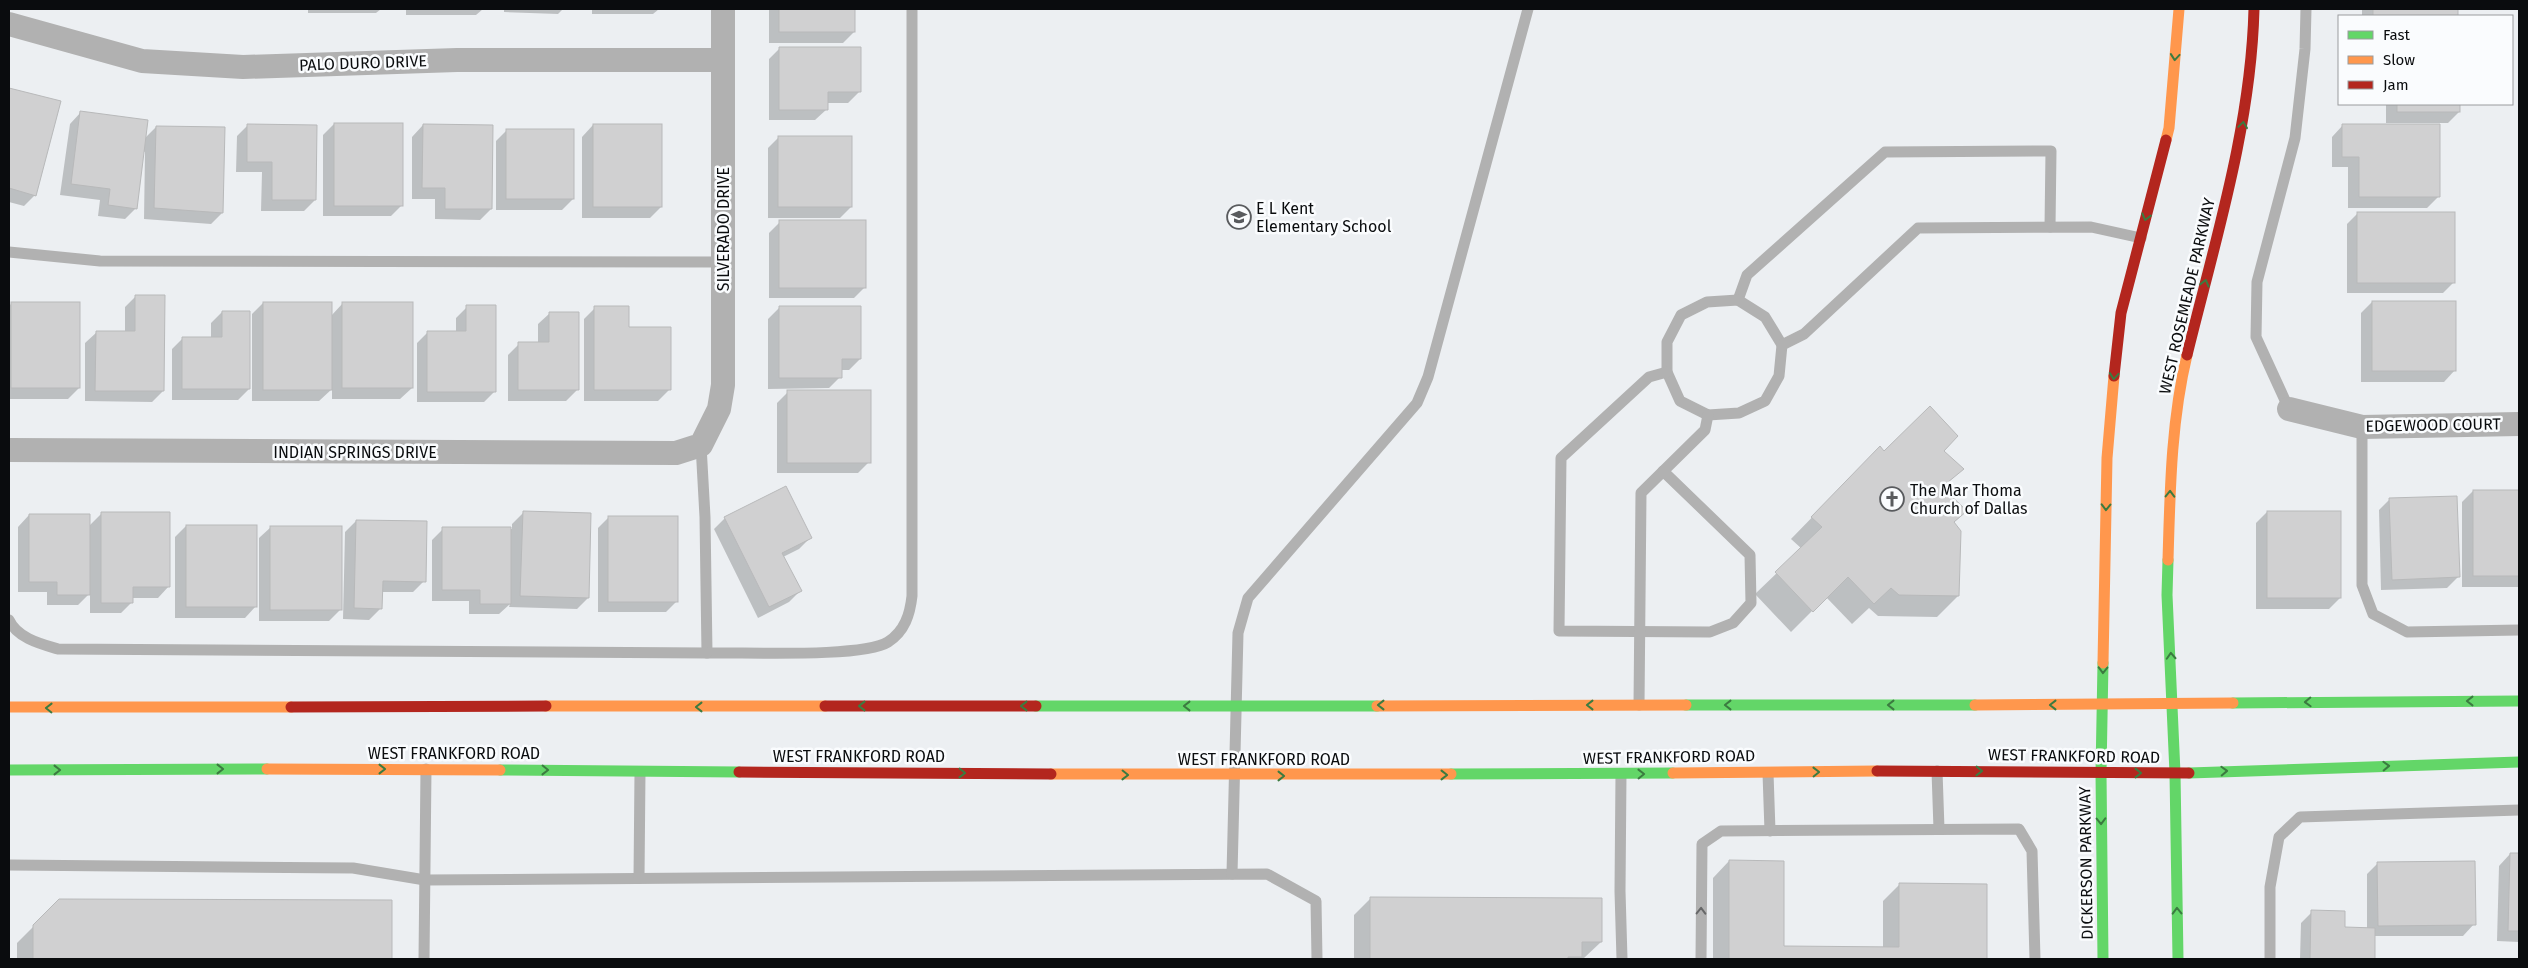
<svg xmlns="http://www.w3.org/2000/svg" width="2528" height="968" font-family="'Fira Sans',sans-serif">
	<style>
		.shadow { fill: #0003 }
		.building { fill: #d0d0d1; stroke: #b8b9ba }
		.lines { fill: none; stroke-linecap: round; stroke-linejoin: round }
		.lane { stroke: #b1b1b1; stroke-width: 11 }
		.street { stroke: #b1b1b1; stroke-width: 24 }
		.fast { stroke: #63d668; stroke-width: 11 }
		.slow { stroke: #ff974d; stroke-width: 11 }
		.jam { stroke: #b3261e; stroke-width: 11 }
		.oneway { stroke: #3b7b40 }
		.oneway2 { stroke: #666768 }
		.labels { text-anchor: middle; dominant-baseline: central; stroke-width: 5; stroke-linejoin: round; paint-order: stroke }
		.street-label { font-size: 16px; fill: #0a0c0e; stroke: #fafcfe }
		.poi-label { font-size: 16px; fill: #0a0c0e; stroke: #fafcfe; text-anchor: start }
	</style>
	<rect width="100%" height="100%" fill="#eceff2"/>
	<g class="shadow">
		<polygon points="308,9 381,9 376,13 308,13"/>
		<polygon points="406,9 483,9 476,15 406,15"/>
		<polygon points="504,9 563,9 558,14 504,12"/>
		<polygon points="592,9 659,9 653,14 592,14"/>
		<polygon points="769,9 854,9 854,32 843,43 769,43"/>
		<rect x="2362" y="9" width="95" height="7"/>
		<polygon points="780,48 859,92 848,103 827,103 827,109 815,120 769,120 769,59"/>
		<polygon points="9,89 59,102 35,195 24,206 9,202"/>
		<polygon points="2386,104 2459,104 2459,112 2448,123 2386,123"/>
		<polygon points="81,112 145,138 156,127 222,213 211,224 144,219 145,152 143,151 136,208 125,219 98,216 100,200 60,195 70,124"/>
		<polygon points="334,124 402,205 391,216 323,216 323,135"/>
		<polygon points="248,125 315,200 304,211 261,211 262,172 236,172 237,136"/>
		<polygon points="423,125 491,209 480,220 435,219 435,199 412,199 412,137"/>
		<polygon points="593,125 661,207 650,218 582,218 582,137"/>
		<polygon points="2343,125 2438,197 2427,208 2348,208 2348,167 2332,167 2332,137"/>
		<polygon points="507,130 573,199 562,210 496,210 496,141"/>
		<polygon points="779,137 851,207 840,218 768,218 768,148"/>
		<polygon points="2358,213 2454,282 2443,293 2347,293 2347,224"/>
		<polygon points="780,222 865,287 854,298 769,298 769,233"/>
		<polygon points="136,296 163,391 152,402 85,401 85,343 97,332 125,332 125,307"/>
		<polygon points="2372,302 2455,370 2444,382 2361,382 2361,313"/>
		<polygon points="12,303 79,388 68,399 9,399 9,306"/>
		<polygon points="263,303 331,316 343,303 412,388 400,399 332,399 332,389 319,401 252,401 252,314"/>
		<polygon points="467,307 495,391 484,402 417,402 417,343 428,332 456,332 456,318"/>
		<polygon points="595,308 628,328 669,390 658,401 584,401 584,319"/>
		<polygon points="779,308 860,359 849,370 840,370 840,377 829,388 768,389 768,319"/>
		<polygon points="222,312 249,389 238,400 172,400 172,349 183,338 211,338 211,323"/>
		<polygon points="550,313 577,390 566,401 508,401 508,355 519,344 538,344 538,324"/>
		<polygon points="788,392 869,462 858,473 777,473 777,403"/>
		<polygon points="1942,451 1962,469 1942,488 1966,511 1953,523 1958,596 1937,617 1878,616 1869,608 1852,624 1826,597 1791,632 1755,594 1802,549 1791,539 1859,469 1884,453"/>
		<polygon points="2473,491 2519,491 2519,587 2462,587 2462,502"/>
		<polygon points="2390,499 2458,577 2447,588 2381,590 2379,510"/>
		<polygon points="2267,512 2340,598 2329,609 2256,609 2256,523"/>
		<polygon points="102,513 169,586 158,598 132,598 132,602 121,613 90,613 90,593 78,605 47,605 47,592 18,592 18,527 29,515 89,526"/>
		<polygon points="523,513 588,598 577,609 509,607 510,604 499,614 469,614 469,601 432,601 432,540 443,529 512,529 512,524"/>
		<polygon points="609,517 677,601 666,612 598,612 598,528"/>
		<polygon points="725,518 810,538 799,549 783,557 800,591 789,602 758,618 714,529"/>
		<polygon points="356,521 424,581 413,592 381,592 380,609 369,620 343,619 345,532"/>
		<polygon points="186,526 256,606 245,618 175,618 175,537"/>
		<polygon points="271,527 340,610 329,621 259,621 259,538"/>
		<polygon points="2510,854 2519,855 2519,942 2497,941 2499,866"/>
		<polygon points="1729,861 1782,948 1883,948 1883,901 1900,884 1986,885 1985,959 1713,959 1713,878"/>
		<polygon points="2378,863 2474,924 2463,936 2374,936 2373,959 2300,959 2301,923 2312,912 2344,928 2367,929 2367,874"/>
		<polygon points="1370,899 1601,942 1584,958 1578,959 1354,959 1354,915"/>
		<polygon points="60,900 391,901 391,959 17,959 17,943"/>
	</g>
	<g class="building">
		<rect x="779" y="9" width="76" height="23"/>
		<rect x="2373" y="9" width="85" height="7"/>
		<polygon points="779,47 861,47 861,92 828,92 828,110 779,110"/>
		<polygon points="9,88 61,101 36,196 9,188"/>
		<rect x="2397" y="104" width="63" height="8"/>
		<polygon points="80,111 148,120 137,209 108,205 110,189 71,184"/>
		<rect x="334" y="123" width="69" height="83"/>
		<polygon points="247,124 317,125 316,200 272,200 272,162 247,162"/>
		<polygon points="423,124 493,125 492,209 445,209 445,188 422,188"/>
		<rect x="593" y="124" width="69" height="83"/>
		<polygon points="2342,124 2440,124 2440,197 2359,197 2359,157 2342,157"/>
		<polygon points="156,126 225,127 223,213 154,208"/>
		<rect x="506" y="129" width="68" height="70"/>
		<rect x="778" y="136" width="74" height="71"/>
		<rect x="2357" y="212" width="98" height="71"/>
		<rect x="779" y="220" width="87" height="68"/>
		<polygon points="135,295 165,295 164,391 95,391 96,331 135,331"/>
		<rect x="2372" y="301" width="84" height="70"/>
		<rect x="11" y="302" width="69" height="86"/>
		<rect x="263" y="302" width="69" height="88"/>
		<rect x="342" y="302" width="71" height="86"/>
		<polygon points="466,305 496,305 496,392 427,392 427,331 466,331"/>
		<polygon points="594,306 629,306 629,327 671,327 671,390 594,390"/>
		<polygon points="779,306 861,306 861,359 842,359 842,378 779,378"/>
		<polygon points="222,311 250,311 250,389 182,389 182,337 222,337"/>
		<polygon points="549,312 579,312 579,390 518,390 518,342 549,342"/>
		<rect x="787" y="390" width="84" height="73"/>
		<polygon points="1930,406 1958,436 1944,451 1964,469 1942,487 1967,511 1954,522 1961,531 1959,596 1899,595 1891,588 1874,604 1848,577 1813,612 1775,572 1822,527 1811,517 1880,446 1884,451"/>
		<polygon points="786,486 812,538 782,553 802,591 769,607 724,517"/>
		<rect x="2473" y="490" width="46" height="86"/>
		<polygon points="2457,496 2460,577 2392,580 2389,498"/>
		<polygon points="523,511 591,513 589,598 520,596"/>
		<rect x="2267" y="511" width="74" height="87"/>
		<polygon points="101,512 170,512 170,587 133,587 133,603 101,603"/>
		<polygon points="29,514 90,514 90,595 57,595 57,582 29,582"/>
		<rect x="608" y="516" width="70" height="86"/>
		<polygon points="356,520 427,521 426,582 383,581 382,609 354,608"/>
		<rect x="186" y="525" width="71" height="82"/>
		<rect x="270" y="526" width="72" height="84"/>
		<polygon points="442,527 511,527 511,604 480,604 480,590 442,590"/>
		<polygon points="2510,853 2519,853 2519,931 2508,931"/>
		<polygon points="1729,860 1784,861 1784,946 1899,947 1899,883 1987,884 1987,959 1729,959"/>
		<polygon points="2475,861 2476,925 2378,926 2377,862"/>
		<polygon points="1370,897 1602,898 1602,942 1582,942 1582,957 1568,957 1568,959 1370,959"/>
		<polygon points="59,899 392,900 392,959 33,959 33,925"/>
		<polygon points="2311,910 2345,911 2345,927 2375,928 2375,959 2310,959"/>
	</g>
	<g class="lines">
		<g class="lane">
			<polyline points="9,252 100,261 723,262"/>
			<polyline points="1738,300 1747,275 1885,152 2051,151 2050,227"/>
			<polygon points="1738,300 1765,317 1782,345 1779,376 1765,401 1739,413 1708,415 1680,401 1667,372 1667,342 1681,315 1707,302"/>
			<polyline points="1782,345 1804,334 1918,228 2091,227 2141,238"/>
			<polyline points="2289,409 2256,337 2257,282 2295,138 2305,49 2306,9"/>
			<polyline points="2362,427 2362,585 2373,614 2407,632 2519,630"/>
			<path d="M701,445L705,517L707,653C743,652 863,658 888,642C905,631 910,614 912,596V9"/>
			<polyline points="1663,471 1750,555 1751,603 1733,623 1710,632 1559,631 1561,458 1649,377 1667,372"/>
			<path d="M9,620C17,638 41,644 58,649L707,653"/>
			<polyline points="1639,705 1641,493 1705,430 1708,415"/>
			<polyline points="1937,771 1939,829"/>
			<polyline points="1768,773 1770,831"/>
			<polyline points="1621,774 1620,891 1622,959"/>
			<polyline points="9,865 353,868 425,880 1267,874 1316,901 1317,959"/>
			<polyline points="1232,874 1238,633 1248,598 1417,403 1428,377 1528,9"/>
			<polyline points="639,878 640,772"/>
			<polyline points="424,959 426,769"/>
			<polyline points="1701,959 1702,844 1721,831 2019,829 2032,851 2035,959"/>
			<polyline points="2270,959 2270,887 2279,837 2300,817 2519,810"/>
		</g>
		<g class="street">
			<polyline points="9,24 142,61 243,67 457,60 723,60"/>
			<polyline points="2289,409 2362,427 2519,424"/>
			<polyline points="9,450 676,453 701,445 719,409 723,385 723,9"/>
		</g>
		<g class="fast">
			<polyline points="2168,560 2167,595 2175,773 2178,959"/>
			<polyline points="2233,703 2519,701"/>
			<polyline points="1686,705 1975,705"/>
			<polyline points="1036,706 1377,706"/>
			<polyline points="9,770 267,769"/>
			<polyline points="500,770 739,772"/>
			<polyline points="2189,773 2519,762"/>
			<polyline points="1451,774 1673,773"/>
			<polyline points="2103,959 2101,773 2103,663"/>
		</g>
		<g class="slow">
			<polyline points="2166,140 2169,128 2179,9"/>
			<path d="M2168,560C2170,492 2171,421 2187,355"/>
			<polyline points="2103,663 2107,458 2114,376"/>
			<polyline points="1975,705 2233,703"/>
			<polyline points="546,706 825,706"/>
			<polyline points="1377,706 1686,705"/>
			<polyline points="9,707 291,707"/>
			<polyline points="267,769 500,770"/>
			<polyline points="1673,773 1877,771"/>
			<polyline points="1051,774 1451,774"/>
		</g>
		<g class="jam">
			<path d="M2187,355C2215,241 2251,127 2254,9"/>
			<polyline points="2114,376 2121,313 2166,140"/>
			<polyline points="825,706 1036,706"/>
			<polyline points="291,707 546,706"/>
			<polyline points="1877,771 2189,773"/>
			<polyline points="739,772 1051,774"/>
		</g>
	</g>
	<defs><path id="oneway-chevron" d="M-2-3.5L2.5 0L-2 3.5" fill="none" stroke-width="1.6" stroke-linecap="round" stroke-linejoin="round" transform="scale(1.25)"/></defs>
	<g class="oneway">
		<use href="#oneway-chevron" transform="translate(2175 57) rotate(95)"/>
		<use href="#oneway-chevron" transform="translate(2243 125) rotate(-82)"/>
		<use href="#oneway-chevron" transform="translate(2146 217) rotate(104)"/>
		<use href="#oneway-chevron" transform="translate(2205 283) rotate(-76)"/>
		<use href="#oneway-chevron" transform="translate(2114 376) rotate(95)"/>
		<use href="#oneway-chevron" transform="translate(2170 494) rotate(-89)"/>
		<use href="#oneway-chevron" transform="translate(2106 507) rotate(91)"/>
		<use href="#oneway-chevron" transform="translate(2171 656) rotate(-93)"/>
		<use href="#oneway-chevron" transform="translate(2103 670) rotate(91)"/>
		<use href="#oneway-chevron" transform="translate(2470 701) rotate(180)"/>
		<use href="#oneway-chevron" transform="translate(2308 702) rotate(178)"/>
		<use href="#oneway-chevron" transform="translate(1381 705) rotate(180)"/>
		<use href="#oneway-chevron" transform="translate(1590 705) rotate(180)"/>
		<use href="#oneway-chevron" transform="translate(1728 705) rotate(180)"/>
		<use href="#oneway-chevron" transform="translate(1891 705) rotate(180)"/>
		<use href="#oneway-chevron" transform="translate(2053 705) rotate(180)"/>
		<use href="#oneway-chevron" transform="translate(862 706) rotate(180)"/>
		<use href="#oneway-chevron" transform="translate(1024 706) rotate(180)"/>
		<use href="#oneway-chevron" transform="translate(1187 706) rotate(180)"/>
		<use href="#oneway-chevron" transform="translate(699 707) rotate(180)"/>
		<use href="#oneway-chevron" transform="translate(49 708) rotate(-179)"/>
		<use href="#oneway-chevron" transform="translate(2386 766) rotate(-2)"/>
		<use href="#oneway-chevron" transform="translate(220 769)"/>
		<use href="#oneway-chevron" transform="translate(382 769)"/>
		<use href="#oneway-chevron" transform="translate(57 770)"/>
		<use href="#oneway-chevron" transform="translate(545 770) rotate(1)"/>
		<use href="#oneway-chevron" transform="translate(1979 771) rotate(1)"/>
		<use href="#oneway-chevron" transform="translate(2224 771) rotate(-2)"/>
		<use href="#oneway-chevron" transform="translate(1816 772) rotate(-1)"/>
		<use href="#oneway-chevron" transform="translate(962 773) rotate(1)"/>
		<use href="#oneway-chevron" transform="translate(2138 773)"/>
		<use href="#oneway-chevron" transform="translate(1641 774) rotate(-1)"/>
		<use href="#oneway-chevron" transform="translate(1125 775) rotate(1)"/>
		<use href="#oneway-chevron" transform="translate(1444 775)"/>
		<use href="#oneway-chevron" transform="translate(1281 776)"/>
		<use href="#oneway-chevron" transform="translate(2101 821) rotate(89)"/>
		<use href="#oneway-chevron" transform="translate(2177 911) rotate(-91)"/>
	</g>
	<use class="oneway2" href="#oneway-chevron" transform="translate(1701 911) rotate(-89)"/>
	<defs>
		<g id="school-ring" transform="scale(1.25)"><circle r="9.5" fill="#fafcfe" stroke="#595b5e" stroke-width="1.5"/><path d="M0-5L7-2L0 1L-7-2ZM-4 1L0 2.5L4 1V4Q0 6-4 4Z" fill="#595b5e"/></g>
		<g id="church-ring" transform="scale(1.25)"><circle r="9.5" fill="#fafcfe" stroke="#595b5e" stroke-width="1.5"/><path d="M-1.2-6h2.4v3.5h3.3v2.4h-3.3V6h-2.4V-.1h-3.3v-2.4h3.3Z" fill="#595b5e"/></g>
	</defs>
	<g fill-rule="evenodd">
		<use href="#school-ring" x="1239" y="217"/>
		<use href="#church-ring" x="1892" y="499"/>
	</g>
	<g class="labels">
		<g class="street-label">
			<text transform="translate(363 63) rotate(-2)">PALO DURO DRIVE</text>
			<text transform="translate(723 229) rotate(-90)">SILVERADO DRIVE</text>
			<text transform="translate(2187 296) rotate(-77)">WEST ROSEMEADE PARKWAY</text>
			<text transform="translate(2433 425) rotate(-1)">EDGEWOOD COURT</text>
			<text x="355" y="452">INDIAN SPRINGS DRIVE</text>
			<text x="454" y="753">WEST FRANKFORD ROAD</text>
			<text x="859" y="756">WEST FRANKFORD ROAD</text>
			<text transform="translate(2074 756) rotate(1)">WEST FRANKFORD ROAD</text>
			<text transform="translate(1669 757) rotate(-1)">WEST FRANKFORD ROAD</text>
			<text x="1264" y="759">WEST FRANKFORD ROAD</text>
			<text transform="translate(2086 863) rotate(-91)">DICKERSON PARKWAY</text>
		</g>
		<g class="poi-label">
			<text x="1256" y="208">E L Kent<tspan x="1256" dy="18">Elementary School</tspan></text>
			<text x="1910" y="490">The Mar Thoma<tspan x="1910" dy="18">Church of Dallas</tspan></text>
		</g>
	</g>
	<rect width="2528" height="968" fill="none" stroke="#0a0c0e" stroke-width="20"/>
	<rect x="2338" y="15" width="175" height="90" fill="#fafcfe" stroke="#9a9c9e"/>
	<rect x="2348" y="31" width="25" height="8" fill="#63d668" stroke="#9a9c9e"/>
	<text x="2383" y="40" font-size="15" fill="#0a0c0e">Fast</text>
	<rect x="2348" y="56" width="25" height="8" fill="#ff974d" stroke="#9a9c9e"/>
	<text x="2383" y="65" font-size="15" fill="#0a0c0e">Slow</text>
	<rect x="2348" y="81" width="25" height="8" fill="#b3261e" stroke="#9a9c9e"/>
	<text x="2383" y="90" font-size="15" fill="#0a0c0e">Jam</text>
</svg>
